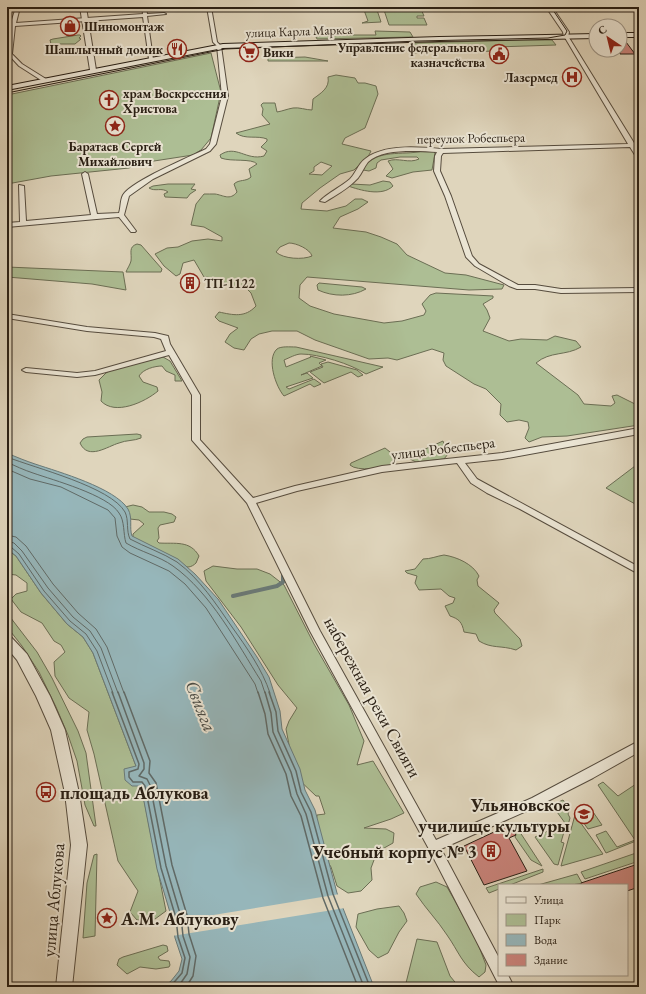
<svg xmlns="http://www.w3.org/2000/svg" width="646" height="994" font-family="'EB Garamond',serif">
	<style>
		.green { fill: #adbe94; stroke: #6b6e54; fill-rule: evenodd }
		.water { fill: #96b6ba; stroke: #6a7a78 }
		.pier { fill: #dfd5bc }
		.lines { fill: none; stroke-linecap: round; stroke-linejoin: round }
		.shore-far1 { stroke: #606a67; stroke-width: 1 }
		.shore { stroke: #606a67; stroke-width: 1.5 }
		.stream { stroke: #6a7a78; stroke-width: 4 }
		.building { fill: #c9837a; stroke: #291f14 }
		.minor-casing { stroke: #564c3e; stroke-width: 2 }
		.tertiary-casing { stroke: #564c3e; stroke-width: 2 }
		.secondary-casing { stroke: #291f14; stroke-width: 2 }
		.minor { fill: #eae4d3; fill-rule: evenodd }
		.tertiary { fill: #eae4d3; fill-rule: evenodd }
		.secondary { fill: #eae4d3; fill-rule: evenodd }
		.tram { stroke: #291f14; stroke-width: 1 }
		.labels { text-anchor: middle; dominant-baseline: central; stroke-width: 4; stroke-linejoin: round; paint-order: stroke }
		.far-poi-label { font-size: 13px; font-weight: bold; fill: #291f14; stroke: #eae4d3; text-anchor: start }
		.far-street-label { font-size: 13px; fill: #291f14; stroke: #eae4d3 }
		.street-label { font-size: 15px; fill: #291f14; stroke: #eae4d3 }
		.near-street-label { font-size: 18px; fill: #291f14; stroke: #eae4d3 }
		.near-poi-label { font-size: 18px; font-weight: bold; fill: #291f14; stroke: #eae4d3; text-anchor: start }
		.near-water-label { font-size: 19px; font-style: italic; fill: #4a4c46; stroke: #eae4d3 }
	</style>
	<rect width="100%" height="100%" fill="#dfd5bc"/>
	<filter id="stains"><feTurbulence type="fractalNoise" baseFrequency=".005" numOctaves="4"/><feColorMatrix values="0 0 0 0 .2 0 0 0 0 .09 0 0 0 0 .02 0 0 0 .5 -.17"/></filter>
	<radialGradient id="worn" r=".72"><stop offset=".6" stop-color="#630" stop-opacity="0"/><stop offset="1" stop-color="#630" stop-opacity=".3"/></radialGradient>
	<g class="green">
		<polygon points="421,9 424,16 417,16 417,18 424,18 427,25 389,25 384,10"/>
		<polygon points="364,10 377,10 381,22 362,23 368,21"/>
		<polygon points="319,31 325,31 326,35 376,35 375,31 410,32 413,37 317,39 316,37 321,36"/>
		<polygon points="78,35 80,35 81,36 79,38 81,39 75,44 51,44 50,40 53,39"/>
		<polygon points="523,40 552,40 556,45 496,47 498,51 412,53 414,43"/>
		<polygon points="211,53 221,92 211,138 201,150 193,155 141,163 129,168 51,176 7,184 7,95"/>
		<polygon points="305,57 328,61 268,61 268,58"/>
		<path d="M336,75L355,78L358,83H365L376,86L378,94L365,128L345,138L342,144L371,151L369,155L354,170L340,174L320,188L302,203L301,209L327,211L346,206L355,199H362L368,202L358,209L340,217L333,228L366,232L381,237L397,244L407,255L445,273L466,275L504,285L502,289L469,290L307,277L300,285L299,298L310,306L334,314L384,323L402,321L424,315L426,311L422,304L430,295L436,293L493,296V298L483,304L487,310L490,318L483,331L509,341L521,339L547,340L555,336L576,341L581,347C566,356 550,351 536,363L578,395L584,404L611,406L615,403L612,396L617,395L639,406V425L567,436L542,437L529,442L525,438L529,428L528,422L519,420L507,422L500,415L501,404L486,389L474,384L446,366L443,360L444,353L432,349L397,360L388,358L369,359L315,340L297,331H272L259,334L251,339L244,350L234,348L225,342L230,334L238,328L219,321L215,317L219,312C233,315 245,318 256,306L251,293L247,289L231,288L224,285L215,278L204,277L194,260L183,263L180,274L176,276L164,266L155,254L167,248L178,247L192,241L208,239L222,241V237L204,227L191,225L196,204L204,194C208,194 211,194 215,194C223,195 230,201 237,192L234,184C239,179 246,182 251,177L249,169L257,164C252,158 231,162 221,158L220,155C236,144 246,161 264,156L267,151L261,147L267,141V139C257,135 245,140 236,133L270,124L262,115L263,109L261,105L263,103H275L277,112C283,111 287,109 293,108C299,107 306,110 312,110L313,99C321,93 330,88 328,77ZM321,162L332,166L322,175L309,174L314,171V167ZM289,243C296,243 310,249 312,256C303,260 283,259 276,252L280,247Z"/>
		<path d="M423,151H433L435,153L432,170L413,172L392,178L386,176L393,169L388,161C398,157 409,164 419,159L417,157H400L381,160L377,163L376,168L369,171L363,170V168C378,148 402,156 423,151Z"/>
		<path d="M383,181L390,182L393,186C382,197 360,190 348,186L351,184L370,185Z"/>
		<path d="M168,184H195L191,189L196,190L190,194L187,198L165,197L164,194L168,192C162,187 155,192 149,188L153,186Z"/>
		<path d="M137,244L141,245L162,269L161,272H126C127,269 130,265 131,261C132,253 128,247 137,244Z"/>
		<polygon points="7,267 123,272 126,290 92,284 7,277"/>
		<path d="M319,283L362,287L366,289C352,297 333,297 318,290L317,285Z"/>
		<path d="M296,347L383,367L366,374C351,364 319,354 301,354C296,354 289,358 284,360L286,367L311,357L310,356L326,360L319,363L322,366L301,375L307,373L313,378L286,387L289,389L314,379L321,384L314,387L310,384L284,396C276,387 266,359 277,349C281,346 290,347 296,347Z"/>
		<path d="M163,357L170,361L182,381H175V375L166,371L162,366C155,366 143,369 139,376L143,382L157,387L158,391C145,402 115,416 101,401L102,392L99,380L106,373L113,369Z"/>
		<polygon points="328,362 357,370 363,375 358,377 351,372 324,383 310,372 323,367 321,364"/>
		<path d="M137,434L141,435V438C134,441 126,440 119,443C108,446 88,461 80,443L83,439L87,437Z"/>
		<polygon points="443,441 448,454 444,459 416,462 410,459 409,457 412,455"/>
		<path d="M385,448L395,456L396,461L394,464C385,468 357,472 350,465L351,463Z"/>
		<polygon points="639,463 639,504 637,505 606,488"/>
		<path d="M133,505L142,507L149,512H164L172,514L176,517L174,522L160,525L158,528L159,538L157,541L159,543C175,544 190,540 199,556L196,563C194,565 191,567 188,567C176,568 143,544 133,537V534L144,524L139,520L130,519L125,507Z"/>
		<polygon points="7,549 16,556 41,593 67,624 83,637 93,653 136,766 142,790 166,911 155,919 137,920 130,912 138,891 118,861 94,754 87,730 89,712 69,698 55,676 54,662 65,652 61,645 54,641 42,623 21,612 11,599 16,594 27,591 27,583 16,575 7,574"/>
		<path d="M444,555C457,557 473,564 479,576L477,580L478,586L499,603L494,610L495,613L520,639L522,646L516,650C501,645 492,649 479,641L476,634L464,632C462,622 459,619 450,616L445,606L453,603L455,598L449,596L441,589L419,590L415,583L417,576L407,573L405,571L415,569L423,559C431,559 437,556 444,555Z"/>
		<polygon points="213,566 237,569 257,569 270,574 284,585 314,644 349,705 364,741 357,765 373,761 404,813 391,819 364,828 386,829 394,833 393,843 377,852 371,868 372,880 361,891 348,893 337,886 331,867 318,846 315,833 317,815 325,814 319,796 316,796 295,776 286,729 289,721 297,708 278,685 241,627 206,581 204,571"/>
		<polygon points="7,613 37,652 52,678 78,731 86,753 96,826 94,826 85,805 77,761 68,735 56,707 39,672 22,646 7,627"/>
		<polygon points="603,782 618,796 636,784 639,786 639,833 636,841 606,853 596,835 606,831 617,847 635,840 598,785"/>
		<polygon points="563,800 570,809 568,814 570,818 566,832 564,832 561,842 564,843 558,865 554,864 535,837 565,823 552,805"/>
		<polygon points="591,809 602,825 588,829 578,815"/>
		<polygon points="575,815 603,854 561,866"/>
		<polygon points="514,823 542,866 531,860 515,837 516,835 510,825"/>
		<polygon points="639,852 639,861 585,879 581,872"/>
		<polygon points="97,854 95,936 83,938 87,883 94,855"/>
		<polygon points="543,869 543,872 510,885 499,885 499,889 489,893 486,888"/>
		<polygon points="577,874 582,883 572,885 538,885"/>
		<path d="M436,882L447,887L455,901L478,944L486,965L485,972L479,977C461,963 459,952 447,935C438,921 426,909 416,894L420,887Z"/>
		<polygon points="399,906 404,913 407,921 399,932 388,953 378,958 369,950 356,927 358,914 377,909"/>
		<polygon points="417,939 437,942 450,976 459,987 405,987"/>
		<polygon points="163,945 167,946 168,951 158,957 160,960 169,961 170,965 169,967 156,969 140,967 127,974 117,965 119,959 123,957"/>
	</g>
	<path class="water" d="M7,453C16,457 26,461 35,464C59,472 115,488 128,509C133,518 129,528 132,536L178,559L195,574L218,599L257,657L269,677L280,711L282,729L300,769L305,790L315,810L337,893L374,987H166V985L171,981L179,971L182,959L175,938L172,919L157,869L141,786H132L125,780L124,769L136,766L93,653L83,637L67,624L41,593L16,556L7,549Z"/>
	<polygon class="pier" points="340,894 345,908 172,936 171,922"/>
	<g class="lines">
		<g class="shore-far1">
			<path d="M7,457C35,468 111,487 125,512C129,520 126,531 130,539C145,547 163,553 177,562C200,579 216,604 232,627C247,648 262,669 270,693"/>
			<path d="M7,462C15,466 24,470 33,473C53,480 108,495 119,513C125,521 123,534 126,543C141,552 159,556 173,566C211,593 237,643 261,681L265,693"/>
			<polyline points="7,469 30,479 61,487 108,510 115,518 117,536 122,547 130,553 169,571 185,584 206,608 255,684 258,693"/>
			<polyline points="7,535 16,537 26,546 53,584 78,613 96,629 107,647 124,693"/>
			<polyline points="7,541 14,543 22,551 48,588 73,617 90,631 101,648 118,693"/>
			<polyline points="7,546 11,547 19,554 44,591 70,621 86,634 97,651 113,693"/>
		</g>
		<g class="shore">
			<polyline points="112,692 139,764 138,769 129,772 129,777 133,782 142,782 145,786 161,868 176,918 178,937 185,958 182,973 170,987"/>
			<polyline points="118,692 144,763 144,769 139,776 147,779 150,785 166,866 181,917 183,936 190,957 187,974 178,987"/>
			<polyline points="124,692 150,761 149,773 156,783 172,865 187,915 189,934 196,956 193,976 186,987"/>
			<polyline points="258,692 265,714 268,734 286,774 291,796 301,816 323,898 358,987"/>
			<polyline points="265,692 271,713 273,732 291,772 297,794 306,814 328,896 364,987"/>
			<polyline points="269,692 276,712 278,731 296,771 301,792 311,812 333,894 370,987"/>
		</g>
		<polyline class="stream" points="233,596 277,586 283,582 283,573"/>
	</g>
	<g class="building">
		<polygon points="620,42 626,42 635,54 620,54"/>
		<polygon points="509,825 516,835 509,838 527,871 484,885 464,846"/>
		<polygon points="635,865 639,871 639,887 627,891 627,885 581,885 581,883"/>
	</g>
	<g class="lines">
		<g class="minor-casing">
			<g id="minor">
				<polygon points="16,7 20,7 16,23 143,14 142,7 146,7 147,14 164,13 166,14 147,16 153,59 151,60 149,59 143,17 15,26 12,54 22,64 46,79 46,81 44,82 19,66 8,54 11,26 7,26 7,24 11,23"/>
				<path d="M207,7H211L217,42L221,46L228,96L216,144L210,151L153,179L129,196L124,215L136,231L135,232H131L119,217L7,227V223L20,222L19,185L24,186L26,221L91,215L82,174L85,172L88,174L97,214L119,213C121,207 120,201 123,195C132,181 189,157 206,149L210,144L222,96L217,46L213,42Z"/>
				<path d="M566,35L568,36L634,143H639V147H636L639,152V159L637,158L630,147L443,153L441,156L440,171L451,196L472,256L479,264L518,285H535L561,289L639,288V292L561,293L535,289H517L509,286L475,266L466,257L445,196L434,171L435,156L437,152C419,151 382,148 368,162C364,167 362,173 358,178C349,188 336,195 325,202L320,201C329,192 341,187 350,179C356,173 358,164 365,159C383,144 419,147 441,149L628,144L564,36Z"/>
				<polygon points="7,314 87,327 155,333 168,336 170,344 200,395 200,440 253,498 295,486 382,466 502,453 639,428 639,434 502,459 465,463 477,479 639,567 639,574 520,509 487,493 471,483 457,463 382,472 297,491 256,503 320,631 436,840 532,798 639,741 639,752 593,778 540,805 441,849 499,958 499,975 508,975 514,987 500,987 430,851 310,631 247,503 192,440 192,395 169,355 95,375 77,377 26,372 22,370 26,368 77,373 95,371 166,351 161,339 154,337 87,331 7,318"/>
			</g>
		</g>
		<g class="tertiary-casing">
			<g id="tertiary">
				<polygon points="80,7 86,7 96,70 93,72 90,70"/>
				<polygon points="546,7 552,7 569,32 568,37 564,37 563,32"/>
				<polygon points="7,635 11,637 27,654 50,696 65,730 79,793 87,845 72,987 56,987 71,845 65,793 51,730 36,696 17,660 7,648"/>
			</g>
		</g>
		<g class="secondary-casing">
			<g id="secondary">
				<rect x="620" y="33" width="19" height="4"/>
				<polygon points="596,34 596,38 439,41 223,48 7,90 7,86 223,44 439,37"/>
			</g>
		</g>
		<use href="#minor" class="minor"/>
		<use href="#tertiary" class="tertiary"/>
		<use href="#secondary" class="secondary"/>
		<polyline class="tram" points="7,93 225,49 419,41 548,38 565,35 567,31 551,7"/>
	</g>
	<defs>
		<g id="shop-ring" transform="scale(1)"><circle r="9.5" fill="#eae4d3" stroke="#8f2418" stroke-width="1.5"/><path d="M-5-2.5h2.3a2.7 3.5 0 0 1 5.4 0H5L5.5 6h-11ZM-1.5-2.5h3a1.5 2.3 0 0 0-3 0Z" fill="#8f2418"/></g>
		<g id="restaurant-ring" transform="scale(1)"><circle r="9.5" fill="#eae4d3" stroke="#8f2418" stroke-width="1.5"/><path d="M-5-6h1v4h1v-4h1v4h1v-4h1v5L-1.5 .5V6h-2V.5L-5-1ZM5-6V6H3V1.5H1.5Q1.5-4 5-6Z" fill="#8f2418"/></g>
		<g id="supermarket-ring" transform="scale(1)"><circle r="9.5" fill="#eae4d3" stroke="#8f2418" stroke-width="1.5"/><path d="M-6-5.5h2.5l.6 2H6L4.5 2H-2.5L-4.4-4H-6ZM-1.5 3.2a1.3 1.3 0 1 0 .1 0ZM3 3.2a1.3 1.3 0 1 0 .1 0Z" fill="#8f2418"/></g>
		<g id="civic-ring" transform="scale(1)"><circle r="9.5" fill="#eae4d3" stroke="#8f2418" stroke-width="1.5"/><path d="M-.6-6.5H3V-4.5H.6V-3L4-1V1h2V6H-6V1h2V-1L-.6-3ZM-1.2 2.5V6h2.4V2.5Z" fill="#8f2418"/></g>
		<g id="hospital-ring" transform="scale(1)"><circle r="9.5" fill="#eae4d3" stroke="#8f2418" stroke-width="1.5"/><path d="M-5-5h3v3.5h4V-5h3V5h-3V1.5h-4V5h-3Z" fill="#8f2418"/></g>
		<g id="church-ring" transform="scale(1)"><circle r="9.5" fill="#eae4d3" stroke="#8f2418" stroke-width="1.5"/><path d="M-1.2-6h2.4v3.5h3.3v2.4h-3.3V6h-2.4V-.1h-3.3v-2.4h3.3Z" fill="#8f2418"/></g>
		<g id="sight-ring" transform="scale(1)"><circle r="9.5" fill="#eae4d3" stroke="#8f2418" stroke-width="1.5"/><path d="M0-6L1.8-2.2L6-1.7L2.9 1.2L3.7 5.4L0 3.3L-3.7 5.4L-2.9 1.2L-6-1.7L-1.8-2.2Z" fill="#8f2418"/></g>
		<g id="building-ring" transform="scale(1)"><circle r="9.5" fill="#eae4d3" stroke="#8f2418" stroke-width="1.5"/><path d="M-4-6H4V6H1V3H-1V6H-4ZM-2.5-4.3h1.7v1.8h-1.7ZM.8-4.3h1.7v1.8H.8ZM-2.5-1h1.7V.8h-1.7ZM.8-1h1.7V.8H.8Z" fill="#8f2418"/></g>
		<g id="bus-ring" transform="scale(1)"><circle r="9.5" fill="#eae4d3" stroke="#8f2418" stroke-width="1.5"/><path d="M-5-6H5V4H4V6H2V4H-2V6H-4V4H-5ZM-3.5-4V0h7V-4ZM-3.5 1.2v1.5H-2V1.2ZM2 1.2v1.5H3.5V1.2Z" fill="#8f2418"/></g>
		<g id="university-ring" transform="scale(1)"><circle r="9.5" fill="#eae4d3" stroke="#8f2418" stroke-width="1.5"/><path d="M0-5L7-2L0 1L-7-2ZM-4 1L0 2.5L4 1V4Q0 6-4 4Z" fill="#8f2418"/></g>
	</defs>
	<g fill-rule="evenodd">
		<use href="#shop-ring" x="70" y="26"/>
		<use href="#restaurant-ring" x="177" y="49"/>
		<use href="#supermarket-ring" x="249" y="52"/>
		<use href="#civic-ring" x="499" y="54"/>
		<use href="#hospital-ring" x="572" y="77"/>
		<use href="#church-ring" x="109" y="100"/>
		<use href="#sight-ring" x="115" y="126"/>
		<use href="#building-ring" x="190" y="283"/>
		<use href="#bus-ring" x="46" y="792"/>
		<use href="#university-ring" x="584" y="814"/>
		<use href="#building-ring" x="491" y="851"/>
		<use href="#sight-ring" x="107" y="918"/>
	</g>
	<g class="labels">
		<g class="far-poi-label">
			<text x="84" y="26">Шиномонтаж</text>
			<text x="485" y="47" text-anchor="end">Управление федерального<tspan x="485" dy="15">казначейства</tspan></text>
			<text x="163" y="49" text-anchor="end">Шашлычный домик</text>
			<text x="263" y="52">Вики</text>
			<text x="558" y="77" text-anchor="end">Лазермед</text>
			<text x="123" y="93">храм Воскресения<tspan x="123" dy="15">Христова</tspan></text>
			<text x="115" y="146" text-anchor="middle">Баратаев Сергей<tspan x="115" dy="15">Михайлович</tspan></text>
			<text x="204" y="283">ТП-1122</text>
		</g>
		<g class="far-street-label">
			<text transform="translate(299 31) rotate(-2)">улица Карла Маркса</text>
			<text transform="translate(471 138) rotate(-1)">переулок Робеспьера</text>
		</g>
		<g class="street-label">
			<text transform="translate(443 448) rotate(-7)">улица Робеспьера</text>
		</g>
		<g class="near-street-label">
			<text transform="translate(373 697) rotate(61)">набережная реки Свияги</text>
			<text transform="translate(53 900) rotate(-85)">улица Аблукова</text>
		</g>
		<g class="near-poi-label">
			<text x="60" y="792">площадь Аблукова</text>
			<text x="570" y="804" text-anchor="end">Ульяновское<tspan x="570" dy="21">училище культуры</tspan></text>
			<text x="477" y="851" text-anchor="end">Учебный корпус № 3</text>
			<text x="121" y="918">А.М. Аблукову</text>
		</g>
		<g class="near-water-label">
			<text transform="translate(201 706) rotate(68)">Свияга</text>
		</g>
	</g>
	<rect width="646" height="994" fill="none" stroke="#dfd5bc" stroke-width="24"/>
	<rect x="8" y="8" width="630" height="978" fill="none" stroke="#291f14" stroke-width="2"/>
	<rect x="12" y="12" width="622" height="970" fill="none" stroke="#291f14"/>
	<rect x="498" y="884" width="130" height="92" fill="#eae4d3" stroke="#9d9587"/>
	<rect x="506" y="897" width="20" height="6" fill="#eae4d3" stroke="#9d9587"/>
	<text x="534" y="904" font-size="12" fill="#291f14">Улица</text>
	<rect x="506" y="914" width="20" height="12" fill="#adbe94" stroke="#9d9587"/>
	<text x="534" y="924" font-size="12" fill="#291f14">Парк</text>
	<rect x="506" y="934" width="20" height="12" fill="#96b6ba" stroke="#9d9587"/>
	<text x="534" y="944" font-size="12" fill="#291f14">Вода</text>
	<rect x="506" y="954" width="20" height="12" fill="#c9837a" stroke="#9d9587"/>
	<text x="534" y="964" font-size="12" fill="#291f14">Здание</text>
	<g transform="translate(608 38) rotate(325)"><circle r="19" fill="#eae4d3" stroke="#9d9587"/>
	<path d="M0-3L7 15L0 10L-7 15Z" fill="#8f2418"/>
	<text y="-6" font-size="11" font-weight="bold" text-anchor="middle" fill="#291f14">С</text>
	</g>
	<rect width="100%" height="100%" filter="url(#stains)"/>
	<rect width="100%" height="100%" fill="url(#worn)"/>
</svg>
